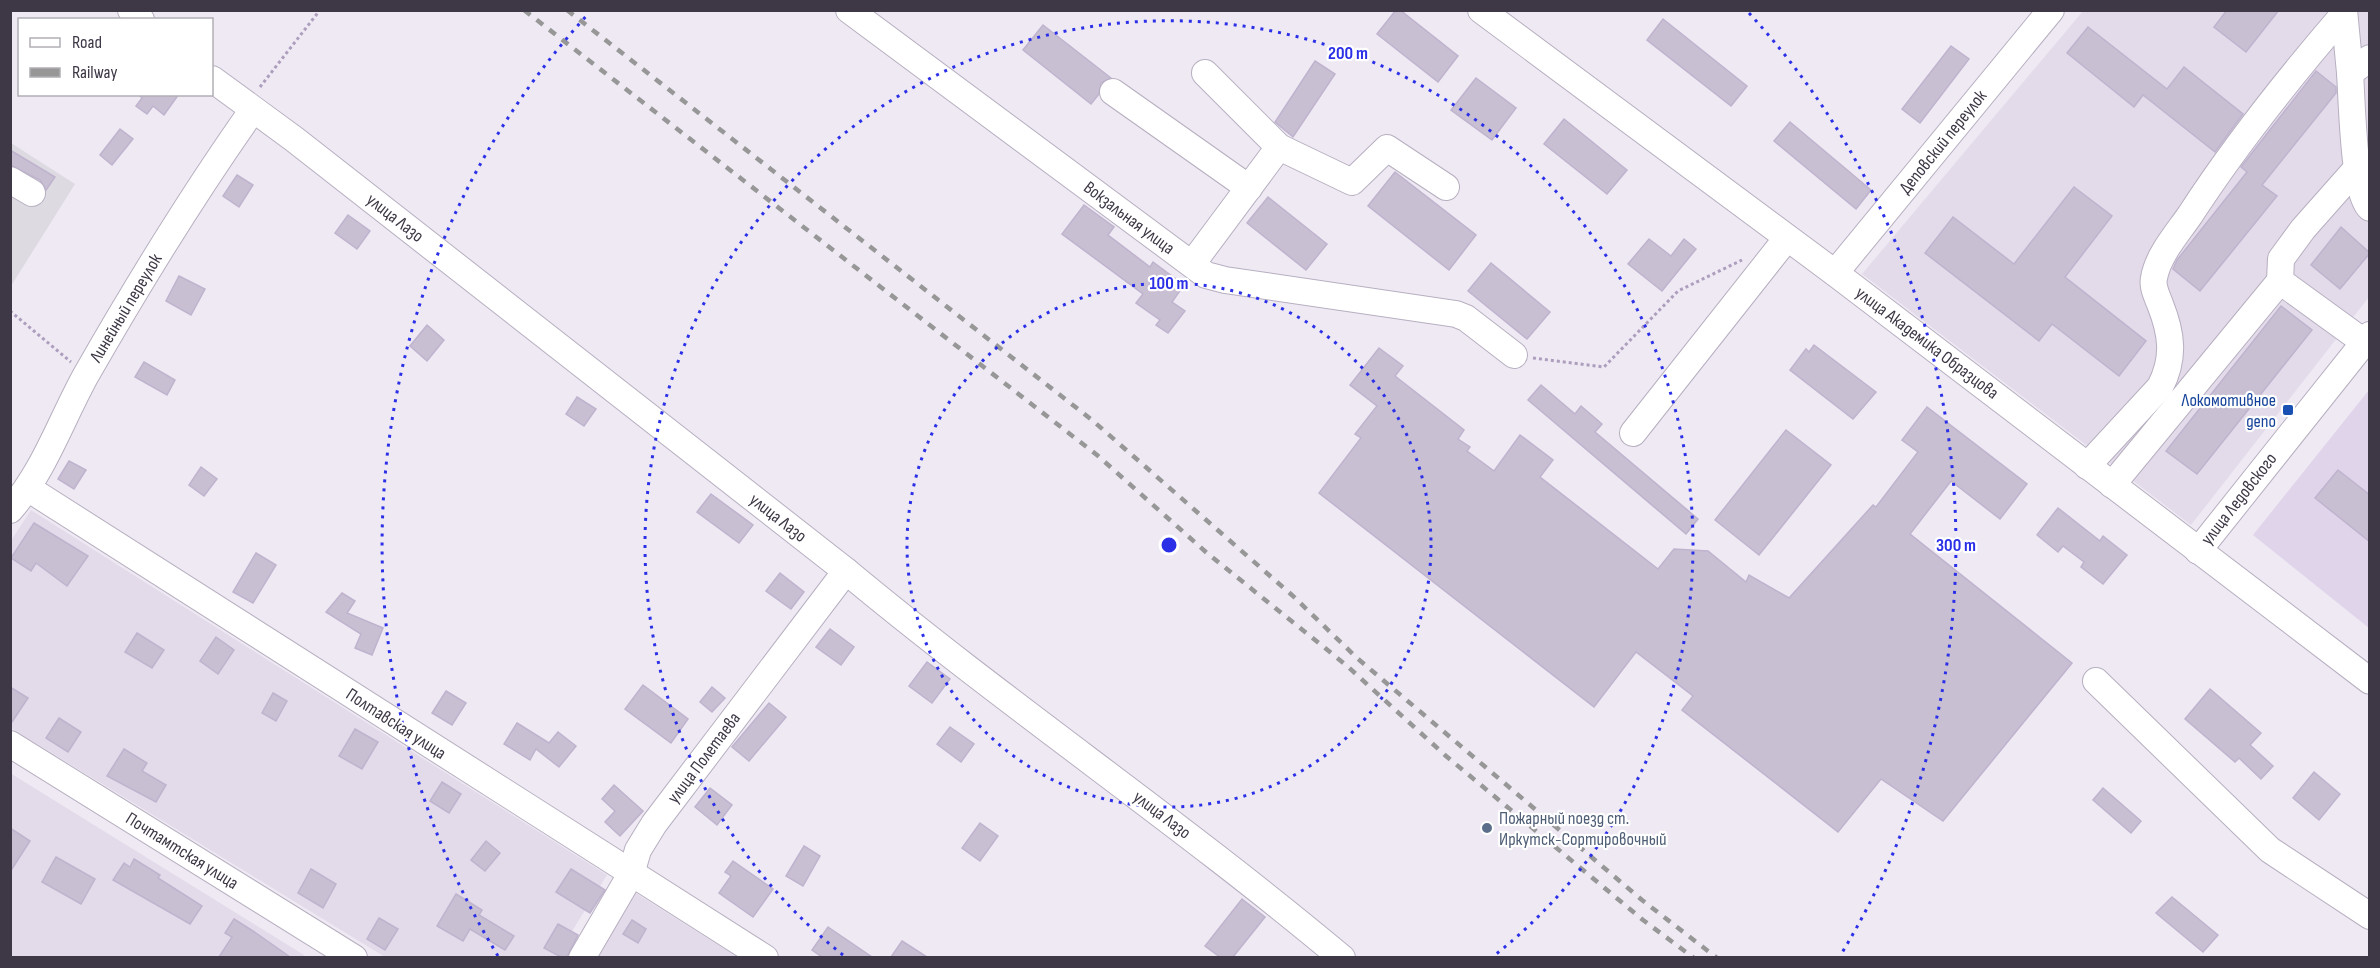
<svg xmlns="http://www.w3.org/2000/svg" width="2380" height="968" font-family="'Sofia Sans Condensed',sans-serif">
	<style>
		.residential { fill: #e3dbea }
		.industrial { fill: #dddae2 }
		.education { fill: #e0d4eb }
		.building { fill: #c8bfd3; stroke: #bfb3ce; stroke-width: 1.5 }
		.lines { fill: none; stroke-linecap: round; stroke-linejoin: round }
		.minor-casing { stroke: #b7afc0; stroke-width: 28 }
		.path { stroke: #ad9ebe; stroke-width: 3; stroke-dasharray: 3 3; stroke-linecap: butt }
		.minor { stroke: #fff; stroke-width: 26 }
		.rail { stroke: #979797; stroke-width: 4.5; stroke-dasharray: 8 8; stroke-linecap: butt }
		.ring { fill: none; stroke: #2b30e7; stroke-width: 3; stroke-dasharray: 3 6 }
		.transit-dot { fill: #1a4fb4; stroke: #fff; stroke-width: 2 }
		.service-dot { fill: #5c6f8a; stroke: #fff; stroke-width: 2 }
		.labels { text-anchor: middle; dominant-baseline: central; stroke-width: 4.5; stroke-linejoin: round; paint-order: stroke }
		.street-label { font-size: 18px; fill: #3e3846; stroke: #fff }
		.transit-label { font-size: 18px; fill: #164399; stroke: #fff; text-anchor: end }
		.service-label { font-size: 18px; fill: #4e5e75; stroke: #fff; text-anchor: start }
		.centre { fill: #2b30e7; stroke: #fff; stroke-width: 3 }
		.ring-label { font-size: 18px; text-anchor: middle; font-weight: bold; fill: #2b30e7; stroke: #fff; stroke-width: 4.5; stroke-linejoin: round; paint-order: stroke }
	</style>
	<rect width="100%" height="100%" fill="#eee9f3"/>
	<g class="residential">
		<polygon points="2083,11 2369,11 2369,297 2191,525 1862,274"/>
		<polygon points="31,510 607,875 556,957 385,957 11,728 10,542"/>
		<polygon points="10,773 304,955 303,957 11,957"/>
		<polygon points="634,892 737,957 593,958"/>
	</g>
	<polygon class="industrial" points="11,143 75,184 11,286"/>
	<polygon class="education" points="2369,390 2369,628 2253,535"/>
	<g class="building">
		<polygon points="1396,10 1400,10 1458,56 1438,82 1377,34"/>
		<polygon points="2227,10 2279,10 2246,52 2214,27"/>
		<polygon points="1663,19 1747,86 1731,106 1647,40"/>
		<polygon points="1043,25 1111,78 1101,83 1099,94 1091,104 1023,50"/>
		<polygon points="2088,27 2167,89 2184,67 2243,114 2215,152 2143,95 2134,107 2067,53"/>
		<polygon points="1951,46 1969,59 1920,123 1902,109"/>
		<polygon points="1315,61 1335,74 1293,137 1275,122"/>
		<polygon points="2316,71 2336,87 2336,93 2262,185 2277,196 2200,291 2173,269 2177,260 2247,172 2241,167"/>
		<polygon points="1476,78 1516,108 1492,140 1451,110"/>
		<polygon points="138,94 179,94 164,115 153,106 147,114 136,106 142,98"/>
		<polygon points="1564,119 1627,170 1607,194 1544,144"/>
		<polygon points="1790,122 1871,190 1856,209 1774,141"/>
		<polygon points="120,129 133,139 112,165 100,155"/>
		<polygon points="10,150 55,177 46,190 40,180 10,165"/>
		<polygon points="1395,172 1476,235 1449,270 1368,206"/>
		<polygon points="237,175 253,185 239,207 223,196"/>
		<polygon points="2074,187 2112,216 2065,277 2146,341 2119,376 2052,324 2039,341 1925,253 1953,217 2014,264"/>
		<polygon points="1268,197 1327,244 1306,270 1247,223"/>
		<polygon points="1084,205 1114,227 1108,235 1150,267 1153,262 1184,285 1172,302 1185,311 1168,333 1156,325 1160,320 1136,303 1143,294 1062,234"/>
		<polygon points="348,215 370,231 357,249 335,233"/>
		<polygon points="2341,227 2370,253 2340,289 2311,265"/>
		<polygon points="1649,239 1671,256 1684,239 1696,249 1662,291 1628,264"/>
		<polygon points="1491,263 1550,312 1527,339 1468,291"/>
		<polygon points="179,276 205,289 191,315 166,301"/>
		<polygon points="2281,306 2312,330 2197,474 2166,451"/>
		<polygon points="427,325 444,340 427,361 410,346"/>
		<polygon points="1814,345 1876,392 1853,419 1790,370 1806,349 1809,352"/>
		<polygon points="1379,348 1403,366 1395,376 1464,430 1458,439 1470,447 1467,451 1494,471 1520,435 1553,460 1540,477 1658,569 1674,549 1708,551 1746,582 1749,575 1789,598 1873,505 1876,507 1918,452 1902,440 1927,407 2027,484 2000,519 1951,481 1910,534 2072,663 1943,821 1881,779 1838,832 1682,710 1693,696 1636,652 1594,707 1319,493 1361,438 1355,434 1377,406 1350,385"/>
		<polygon points="144,362 175,380 167,395 135,377"/>
		<polygon points="1541,385 1575,414 1581,406 1602,424 1595,432 1698,519 1686,534 1528,400"/>
		<polygon points="577,397 596,409 584,426 566,414"/>
		<polygon points="1786,430 1831,465 1759,555 1715,520"/>
		<polygon points="69,461 86,470 74,489 58,479"/>
		<polygon points="201,467 217,479 204,496 189,485"/>
		<polygon points="2338,470 2370,495 2370,542 2315,498"/>
		<polygon points="711,494 753,525 739,543 697,512"/>
		<polygon points="2058,508 2100,541 2103,536 2127,555 2103,584 2081,567 2084,562 2063,546 2058,552 2037,535"/>
		<polygon points="34,523 88,556 67,586 36,563 31,571 11,558"/>
		<polygon points="256,553 276,565 253,603 233,592"/>
		<polygon points="780,573 804,592 791,609 766,591"/>
		<polygon points="342,593 355,601 347,613 383,628 372,655 355,648 361,634 326,612"/>
		<polygon points="830,629 854,647 841,665 816,647"/>
		<polygon points="137,633 164,650 152,668 125,652"/>
		<polygon points="216,637 234,650 218,674 200,661"/>
		<polygon points="927,662 950,679 932,703 909,686"/>
		<polygon points="643,685 688,719 671,743 625,709"/>
		<polygon points="10,687 28,698 10,725"/>
		<polygon points="712,687 725,698 712,712 700,702"/>
		<polygon points="2210,689 2261,733 2250,745 2273,766 2261,779 2239,758 2235,762 2185,719"/>
		<polygon points="446,691 466,703 452,725 432,713"/>
		<polygon points="273,693 287,701 276,721 262,713"/>
		<polygon points="769,703 786,717 749,761 732,747"/>
		<polygon points="59,718 81,732 68,752 46,738"/>
		<polygon points="517,723 549,743 558,732 576,746 559,767 536,749 530,760 504,744"/>
		<polygon points="950,727 974,744 961,762 937,744"/>
		<polygon points="355,729 378,742 362,769 339,756"/>
		<polygon points="124,749 147,763 142,771 166,785 156,802 107,776"/>
		<polygon points="2314,772 2340,794 2319,820 2293,798"/>
		<polygon points="442,782 461,794 449,813 430,801"/>
		<polygon points="614,785 643,811 620,836 605,822 615,811 602,799"/>
		<polygon points="710,788 732,805 717,825 695,807"/>
		<polygon points="2103,788 2141,821 2131,833 2093,800"/>
		<polygon points="980,823 998,836 980,861 962,848"/>
		<polygon points="10,828 30,841 10,872"/>
		<polygon points="486,841 500,853 485,871 471,860"/>
		<polygon points="804,846 820,856 803,886 786,876"/>
		<polygon points="56,857 95,879 81,904 42,882"/>
		<polygon points="134,859 160,875 158,878 202,906 190,924 113,880 124,863 130,867"/>
		<polygon points="733,861 773,889 753,917 719,893 731,876 725,872"/>
		<polygon points="311,869 336,884 323,908 298,893"/>
		<polygon points="571,869 605,890 590,913 556,892"/>
		<polygon points="456,894 482,910 479,915 514,936 505,950 470,929 463,941 437,926"/>
		<polygon points="2172,897 2218,935 2203,952 2156,913"/>
		<polygon points="1242,899 1265,917 1233,957 1220,957 1205,946"/>
		<polygon points="379,918 398,929 385,950 367,939"/>
		<polygon points="234,919 256,933 290,957 219,957 232,937 225,933"/>
		<polygon points="632,920 646,929 638,943 623,934"/>
		<polygon points="558,924 578,935 567,957 561,957 544,948"/>
		<polygon points="828,927 872,957 822,957 812,950"/>
		<polygon points="902,941 927,957 891,957"/>
	</g>
	<g class="lines">
		<g class="minor-casing">
			<g id="minor">
				<polyline points="131,10 141,20"/>
				<polyline points="849,10 1206,275 1225,280 1456,314 1466,318 1514,355"/>
				<polyline points="1481,10 1835,273 2370,681"/>
				<polyline points="2344,10 2350,73 2370,58"/>
				<polyline points="1205,73 1279,147 1352,182 1387,148 1446,187"/>
				<path d="M2350,73C2352,99 2353,194 2370,208"/>
				<path d="M212,79L294,139L846,571C1007,705 1181,823 1342,958"/>
				<polyline points="1113,92 1249,188"/>
				<polyline points="10,180 32,193"/>
				<polyline points="1192,264 1279,147"/>
				<polyline points="1835,273 2051,10"/>
				<polyline points="2280,281 2281,259 2303,229 2357,168"/>
				<polyline points="1633,433 1787,238"/>
				<path d="M2087,466L2160,387C2175,358 2172,334 2160,304C2157,296 2152,287 2154,278C2158,255 2177,234 2190,215C2236,144 2288,79 2343,15"/>
				<polyline points="2112,485 2280,281 2364,342"/>
				<polyline points="29,489 765,958"/>
				<path d="M10,510C45,470 61,420 86,375C138,284 192,196 252,111"/>
				<polyline points="2198,551 2370,335"/>
				<polyline points="2096,681 2270,850 2370,916"/>
				<polyline points="10,744 354,958"/>
				<polyline points="582,958 631,874 638,850 654,824 846,571"/>
			</g>
		</g>
		<g class="path">
			<polyline points="260,87 320,10"/>
			<polyline points="10,311 71,362"/>
			<polyline points="1533,358 1604,367 1678,291 1742,260"/>
		</g>
		<use href="#minor" class="minor"/>
		<g class="rail">
			<polyline points="524,10 1097,455 1207,553 1346,665 1446,756 1643,920 1694,958"/>
			<polyline points="567,10 1092,420 1293,596 1357,658 1642,900 1717,958"/>
		</g>
	</g>
	<g class="ring">
		<circle cx="1169" cy="545" r="262"/>
		<path d="M843 955A524 524 0 1 1 1495 955"/>
		<path d="M498 956A787 787 0 0 1 589 13M1749 13A787 787 0 0 1 1840 956"/>
	</g>
	<rect class="transit-dot" x="2282" y="404" width="12" height="12" rx="3"/>
	<circle class="service-dot" cx="1487" cy="828" r="6"/>
	<g class="labels">
		<g class="street-label">
			<text transform="translate(1943 142) rotate(-51)">Деповский переулок</text>
			<text transform="translate(395 218) rotate(38)">улица Лазо</text>
			<text transform="translate(1129 218) rotate(37)">Вокзальная улица</text>
			<text transform="translate(126 308) rotate(-59)">Линейный переулок</text>
			<text transform="translate(1927 343) rotate(37)">улица Академика Образцова</text>
			<text transform="translate(2239 499) rotate(-52)">улица Ледовского</text>
			<text transform="translate(778 518) rotate(38)">улица Лазо</text>
			<text transform="translate(396 724) rotate(33)">Полтавская улица</text>
			<text transform="translate(704 758) rotate(-53)">улица Полетаева</text>
			<text transform="translate(1162 815) rotate(37)">улица Лазо</text>
			<text transform="translate(182 851) rotate(32)">Почтамтская улица</text>
		</g>
		<g class="transit-label">
			<text x="2276" y="400">Локомотивное<tspan x="2276" dy="21">депо</tspan></text>
		</g>
		<g class="service-label">
			<text x="1499" y="818">Пожарный поезд ст.<tspan x="1499" dy="21">Иркутск-Сортировочный</tspan></text>
		</g>
	</g>
	<circle cx="1169" cy="545" r="9" class="centre"/>
	<g class="ring-label">
		<text x="1348" y="59">200 m</text>
		<text x="1169" y="289">100 m</text>
		<text x="1956" y="551">300 m</text>
	</g>
	<rect width="2380" height="968" fill="none" stroke="#3e3846" stroke-width="24"/>
	<rect x="18" y="18" width="195" height="78" fill="#ffffff" stroke="#b2afb5" stroke-width="1.5"/>
	<rect x="30" y="38" width="30" height="9" fill="#ffffff" stroke="#b2afb5" stroke-width="1.5"/>
	<text x="72" y="48" font-size="18" fill="#3e3846">Road</text>
	<rect x="30" y="68" width="30" height="9" fill="#979797" stroke="#b2afb5" stroke-width="1.5"/>
	<text x="72" y="78" font-size="18" fill="#3e3846">Railway</text>
</svg>
